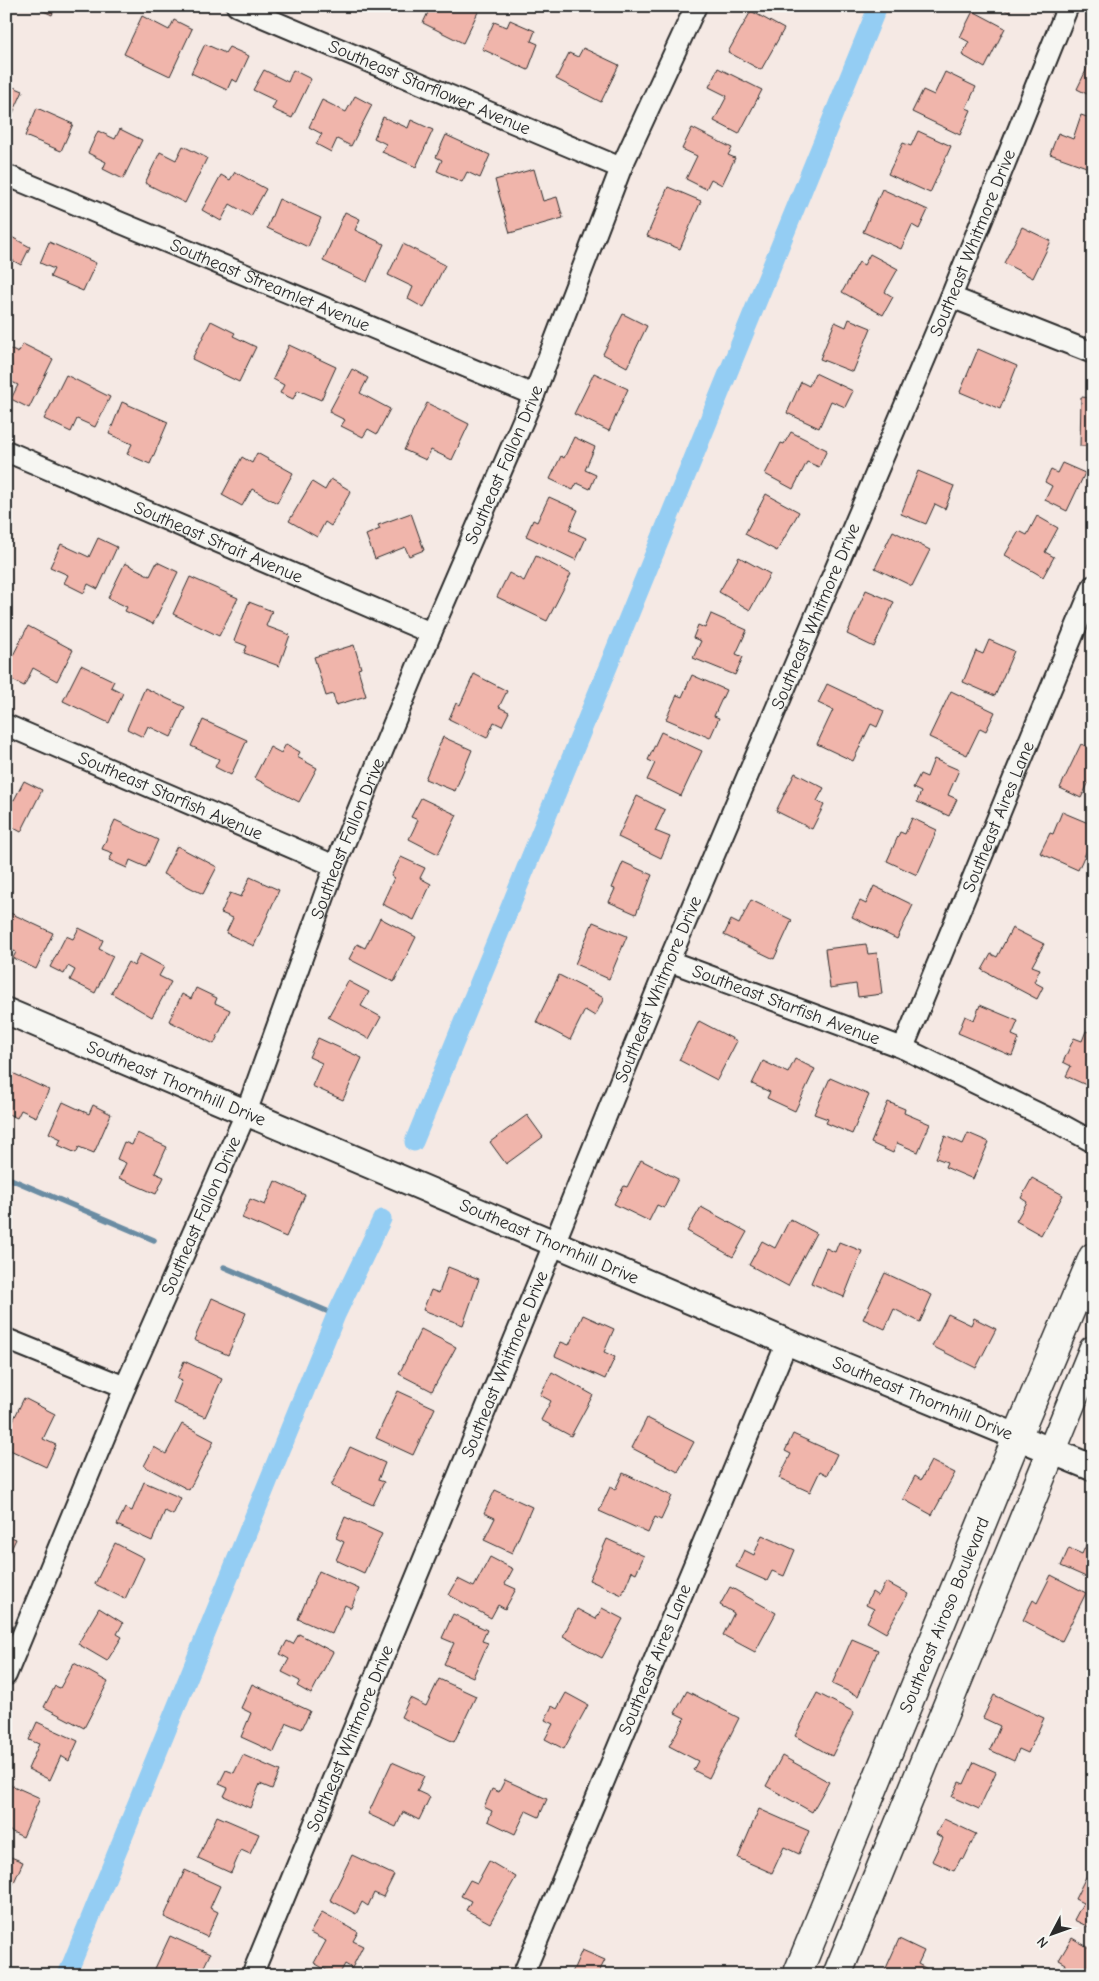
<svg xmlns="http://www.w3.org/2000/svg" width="1099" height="1981" font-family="'Comic Neue',sans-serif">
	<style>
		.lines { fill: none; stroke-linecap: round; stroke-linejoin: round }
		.stream { stroke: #6a8ca3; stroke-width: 5.5 }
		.canal { stroke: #94cdf3; stroke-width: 19 }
		.building { fill: #f0b5ab; stroke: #2b2b2b }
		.minor-casing { stroke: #2b2b2b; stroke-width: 24 }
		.tertiary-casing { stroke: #2b2b2b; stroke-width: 29 }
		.secondary-casing { stroke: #2b2b2b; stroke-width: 31 }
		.minor { stroke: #f6f6f2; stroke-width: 20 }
		.tertiary { stroke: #f6f6f2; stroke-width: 25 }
		.secondary { stroke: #f6f6f2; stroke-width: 28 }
		.labels { text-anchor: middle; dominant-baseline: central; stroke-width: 4; stroke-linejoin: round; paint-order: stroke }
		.street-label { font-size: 18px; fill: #2b2b2b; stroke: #f6f6f2 }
	</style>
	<rect width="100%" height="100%" fill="#f5e9e4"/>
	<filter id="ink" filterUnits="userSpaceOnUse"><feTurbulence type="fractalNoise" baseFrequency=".02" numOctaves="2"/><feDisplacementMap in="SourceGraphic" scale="10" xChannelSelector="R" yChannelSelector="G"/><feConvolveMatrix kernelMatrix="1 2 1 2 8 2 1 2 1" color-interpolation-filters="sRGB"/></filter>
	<g filter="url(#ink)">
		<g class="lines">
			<g class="stream">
				<polyline points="6,1177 154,1240"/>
				<polyline points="224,1267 336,1315"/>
			</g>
			<g class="canal">
				<polyline points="414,1142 878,6"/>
				<polyline points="67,1975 336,1315 382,1219"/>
			</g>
		</g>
		<g class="building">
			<polygon points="33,6 56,6 52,15"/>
			<polygon points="431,6 472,6 479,10 463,43 423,23"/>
			<polygon points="997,6 1012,6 1009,12"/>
			<polygon points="751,11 784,29 761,70 728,52"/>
			<polygon points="973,11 1005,28 985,68 962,55 969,42 960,37"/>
			<polygon points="142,16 169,30 174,20 192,29 170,76 124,54"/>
			<polygon points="510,20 535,31 531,41 538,44 528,70 482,49 494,22 507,27"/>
			<polygon points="205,44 225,53 229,47 249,56 237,82 232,79 227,90 191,73"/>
			<polygon points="583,48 619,65 601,102 556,79 569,53 578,57"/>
			<polygon points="1093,56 1093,97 1077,89"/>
			<polygon points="718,68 762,90 739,134 714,121 727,96 709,87"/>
			<polygon points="264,70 288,82 293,70 311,79 292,118 272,109 276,101 253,90"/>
			<polygon points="945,72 976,87 966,108 971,110 960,135 912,112 923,90 934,95"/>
			<polygon points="6,84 23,91 8,124 6,123"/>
			<polygon points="355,96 372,105 351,146 337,139 331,152 316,144 322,134 309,127 322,100 346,112"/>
			<polygon points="37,108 73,124 61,151 25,136"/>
			<polygon points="1081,115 1093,119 1092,169 1050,154 1058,133 1073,139"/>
			<polygon points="383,117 408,128 411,120 433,130 416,167 382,152 386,144 374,138"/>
			<polygon points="692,128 732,148 728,155 735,158 722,185 711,179 706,189 686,179 697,156 682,149"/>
			<polygon points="120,129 142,140 123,179 103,169 106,162 88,153 98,131 115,139"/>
			<polygon points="918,131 951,146 930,193 888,174 903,143 911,146"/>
			<polygon points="446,135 490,155 480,178 467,172 462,182 437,171 442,160 436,157"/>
			<polygon points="183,146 207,158 185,203 145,183 160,152 176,160"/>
			<polygon points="534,169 543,201 557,197 563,218 510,233 495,180"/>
			<polygon points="235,172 266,189 251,216 230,204 221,221 202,210 221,175 230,180"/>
			<polygon points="668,187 701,201 680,249 647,236"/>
			<polygon points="882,189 928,210 919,229 912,225 901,249 863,232"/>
			<polygon points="279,199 321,218 308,247 267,228"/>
			<polygon points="345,212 360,219 355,230 384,244 367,282 323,261"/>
			<polygon points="1022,227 1051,241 1033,278 1004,263"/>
			<polygon points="6,234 30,247 21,265 12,260 8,268 6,268"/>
			<polygon points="49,242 96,263 83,291 50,277 54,269 40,263"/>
			<polygon points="403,244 445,265 424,308 408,299 413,287 388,275"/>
			<polygon points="870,254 898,269 885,292 893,297 883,315 842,292 859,262 864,265"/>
			<polygon points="623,314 647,326 627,367 603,354"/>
			<polygon points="849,319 871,328 853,372 820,359 835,322 846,327"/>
			<polygon points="211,321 235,333 233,336 256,347 239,382 192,359"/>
			<polygon points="23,344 53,359 29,408 11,399 18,385 6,379 6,351 8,348 18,353"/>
			<polygon points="289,345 336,367 321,400 298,390 293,399 280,393 284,385 273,379"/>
			<polygon points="978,349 1017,366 1000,409 960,392"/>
			<polygon points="352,369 368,378 360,393 390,409 377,434 368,429 363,437 341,426 345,420 329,412"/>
			<polygon points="594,373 628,389 609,431 574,414"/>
			<polygon points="815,373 853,391 845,407 831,401 819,428 787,413 801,382 809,386"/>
			<polygon points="66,375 110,397 95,427 77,419 71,432 44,419"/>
			<polygon points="1081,397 1093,398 1093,446 1080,446"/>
			<polygon points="122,402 168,422 150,464 127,454 132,444 109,434"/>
			<polygon points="427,403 469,424 452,460 431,450 426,460 404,450"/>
			<polygon points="791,432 827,450 819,467 807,462 793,489 765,474 781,443 784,444"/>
			<polygon points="574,437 595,447 585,470 596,475 590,489 577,483 573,490 550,479 561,456 564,458"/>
			<polygon points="257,453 293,473 277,503 252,489 242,506 222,495 242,457 252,463"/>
			<polygon points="1062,463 1085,473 1067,511 1045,500 1052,486 1045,482 1051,470 1057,473"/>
			<polygon points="918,471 954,486 945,509 935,504 926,524 901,514"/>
			<polygon points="331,479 351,491 331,526 325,522 317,537 289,521 312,482 325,490"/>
			<polygon points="766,494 799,512 777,551 745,534"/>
			<polygon points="549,497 578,510 569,530 586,538 576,560 526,536 533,520 537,522"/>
			<polygon points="411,513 424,550 409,556 405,547 375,559 366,535 380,529 378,525"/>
			<polygon points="1037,516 1058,528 1045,552 1054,557 1043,577 1005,555 1019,531 1027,535"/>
			<polygon points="893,531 930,550 912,586 875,568"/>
			<polygon points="98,538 117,547 98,589 88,584 84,593 64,583 68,575 50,567 61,544 89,557"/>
			<polygon points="536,556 571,574 547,621 497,597 509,573 524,581"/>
			<polygon points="739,557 770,574 750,610 719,592"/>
			<polygon points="157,562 178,572 153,624 125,611 127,607 108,598 125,563 150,576"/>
			<polygon points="190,577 238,598 219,636 173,614"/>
			<polygon points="866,590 894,602 874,647 847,634"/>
			<polygon points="249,602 272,611 266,626 290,635 279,666 244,653 247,646 234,641"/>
			<polygon points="711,614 747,630 736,654 743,657 735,675 693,658 701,641 693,638 698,625 705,628"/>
			<polygon points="28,626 73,650 57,681 33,668 24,686 6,677 6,669"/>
			<polygon points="989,640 1014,651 995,696 963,682 976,651 983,654"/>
			<polygon points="354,645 361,668 358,669 366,696 336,705 333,694 326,696 314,657"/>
			<polygon points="81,665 114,681 111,687 123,693 109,723 63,701"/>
			<polygon points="474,674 507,691 499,707 509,712 502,726 494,722 487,738 449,719 456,703 460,705"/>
			<polygon points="692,675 726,690 714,716 719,718 710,738 666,719 677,695 682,697"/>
			<polygon points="827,684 884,711 877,727 871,724 853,761 817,744 833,710 818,703"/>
			<polygon points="145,688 185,707 171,737 148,726 143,737 127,729"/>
			<polygon points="951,691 995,712 986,731 980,728 967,755 929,737"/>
			<polygon points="203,720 247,740 231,775 215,767 219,759 191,746"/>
			<polygon points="661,732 702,751 681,796 647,780 655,763 648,760"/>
			<polygon points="443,737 472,750 455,791 425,779"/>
			<polygon points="286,744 300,752 297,757 317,768 299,802 254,778 270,747 281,753"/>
			<polygon points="1081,744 1093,749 1093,774 1081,798 1060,788"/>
			<polygon points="934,759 959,770 948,795 957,799 949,816 917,802 921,792 913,788 920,774 927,777"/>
			<polygon points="795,773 824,788 817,801 824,805 812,829 776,811"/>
			<polygon points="24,781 42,790 21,832 12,827 7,837 6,797 14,800"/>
			<polygon points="637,796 665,810 655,831 670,837 661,858 618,837"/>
			<polygon points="421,798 457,815 438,854 409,839 418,820 411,817"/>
			<polygon points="1062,812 1093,825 1093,837 1078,870 1040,853 1050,833 1053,834"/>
			<polygon points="912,818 937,830 917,875 887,861 900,832 905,834"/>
			<polygon points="115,820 158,840 146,867 130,860 127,868 109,860 113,853 102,849"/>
			<polygon points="177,846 217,867 203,894 163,874"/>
			<polygon points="401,857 425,868 420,878 431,884 414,920 382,904 394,878 391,876"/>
			<polygon points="623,862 652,875 636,914 609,902 615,889 612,888"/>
			<polygon points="250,877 279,890 254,946 226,933 233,918 221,913 230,893 241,897"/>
			<polygon points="874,886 913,905 897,939 852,917 860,901 866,904"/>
			<polygon points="751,900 792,920 774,959 724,935 731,920 739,924"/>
			<polygon points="6,911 53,933 36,969 13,958 16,952 6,948"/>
			<polygon points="380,918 416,937 394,982 349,959 357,944 365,948"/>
			<polygon points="593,922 627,936 609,979 575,964"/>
			<polygon points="79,928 103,940 99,949 113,956 95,993 70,980 75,970 68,966 64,974 50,967 66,936 73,939"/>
			<polygon points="1012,928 1044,944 1032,966 1040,969 1034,982 1043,987 1037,999 982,970 991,954 997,957"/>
			<polygon points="866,944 868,954 877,953 882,994 858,997 856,984 830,988 825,949"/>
			<polygon points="140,954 164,967 159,976 171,982 152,1017 111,993 128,962 134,966"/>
			<polygon points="559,975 604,998 595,1016 585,1010 570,1040 536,1022"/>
			<polygon points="348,981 369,992 361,1006 381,1017 369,1039 328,1017"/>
			<polygon points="196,988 217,998 215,1003 230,1010 214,1044 169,1021 182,994 191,999"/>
			<polygon points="980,1005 1018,1021 1012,1035 1019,1038 1012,1056 958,1033 965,1016 974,1020"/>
			<polygon points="699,1021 737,1041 717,1080 679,1060"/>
			<polygon points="1086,1031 1093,1034 1093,1088 1066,1076 1071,1066 1063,1062 1074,1038 1082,1041"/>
			<polygon points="318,1038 362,1058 343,1100 312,1086 322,1063 309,1057"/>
			<polygon points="795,1059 815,1069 795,1111 767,1098 770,1092 752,1084 763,1061 788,1073"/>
			<polygon points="6,1070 49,1090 36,1117 21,1110 17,1118 6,1113 9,1106 6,1105"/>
			<polygon points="830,1078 869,1095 852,1134 826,1123 828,1119 814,1114"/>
			<polygon points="63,1102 89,1114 93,1105 111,1114 94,1153 79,1147 76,1153 58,1145 61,1139 49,1133"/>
			<polygon points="888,1102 905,1109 904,1113 930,1124 918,1152 897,1143 893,1153 871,1143"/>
			<polygon points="527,1115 543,1137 506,1164 490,1142"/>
			<polygon points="137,1133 167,1147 155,1173 164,1177 156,1194 119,1178 126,1163 117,1159 124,1142 132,1145"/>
			<polygon points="968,1133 989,1142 973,1179 945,1167 947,1162 936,1158 945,1136 963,1144"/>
			<polygon points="641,1160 678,1179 664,1208 657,1205 649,1221 614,1204 624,1186 627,1187"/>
			<polygon points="1032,1178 1063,1195 1041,1235 1016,1221 1027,1202 1021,1198"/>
			<polygon points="275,1181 305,1195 286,1237 242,1218 250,1199 265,1205"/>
			<polygon points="701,1207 747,1232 733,1257 687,1231"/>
			<polygon points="790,1219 816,1233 788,1286 749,1265 762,1241 775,1248"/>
			<polygon points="839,1242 862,1251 844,1297 811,1283 826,1248 835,1252"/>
			<polygon points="448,1267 479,1279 463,1325 423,1310 431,1290 439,1293"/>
			<polygon points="885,1273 932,1295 920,1322 894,1309 885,1329 863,1319"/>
			<polygon points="212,1298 246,1313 228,1355 194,1340"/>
			<polygon points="948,1314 971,1325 974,1318 996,1329 976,1368 932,1346"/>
			<polygon points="583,1315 614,1329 604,1352 615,1357 605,1379 555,1356 561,1342 569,1345"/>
			<polygon points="421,1329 456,1347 432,1391 399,1374"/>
			<polygon points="184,1361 222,1379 205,1417 173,1403 182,1381 177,1379"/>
			<polygon points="552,1372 593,1395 571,1436 541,1420 551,1401 540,1395"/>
			<polygon points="398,1391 435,1408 413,1455 376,1438"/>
			<polygon points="24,1398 55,1414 43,1439 56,1445 46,1467 6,1448 6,1430 8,1431"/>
			<polygon points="647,1418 694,1442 678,1472 632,1448"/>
			<polygon points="182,1424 214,1441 189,1490 144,1466 154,1447 166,1454"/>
			<polygon points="793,1434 837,1454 827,1475 820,1471 810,1492 779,1478 791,1454 785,1451"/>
			<polygon points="350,1447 385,1463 378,1480 384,1482 373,1505 331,1486"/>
			<polygon points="931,1461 955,1473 932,1515 903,1499 915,1476 921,1480"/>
			<polygon points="623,1473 672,1496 661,1520 655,1517 648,1533 599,1511 610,1487 615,1490"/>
			<polygon points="144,1482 181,1498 173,1515 165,1511 152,1541 117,1525 125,1508 132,1511"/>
			<polygon points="495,1490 532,1507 512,1553 484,1540 495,1518 484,1513"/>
			<polygon points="345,1517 382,1534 364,1573 336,1560 344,1542 336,1538"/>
			<polygon points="1093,1530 1093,1580 1061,1566 1069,1548 1082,1554"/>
			<polygon points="6,1535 16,1539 6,1560"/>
			<polygon points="762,1535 795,1550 784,1576 772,1571 767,1581 736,1567 744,1550 754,1555"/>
			<polygon points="607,1539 644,1556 636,1573 632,1571 622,1595 589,1580"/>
			<polygon points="115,1543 144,1558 125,1599 95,1584"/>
			<polygon points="490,1557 513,1569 505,1584 516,1589 505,1609 498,1605 491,1618 449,1595 458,1579 474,1587"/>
			<polygon points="319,1571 359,1589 351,1608 345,1605 332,1634 298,1619"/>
			<polygon points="1051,1575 1086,1593 1062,1641 1023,1620 1033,1600 1037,1603"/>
			<polygon points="886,1582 908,1594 886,1633 867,1622 874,1609 866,1605 872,1592 878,1596"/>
			<polygon points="730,1587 776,1613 755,1652 723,1635 734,1613 720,1605"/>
			<polygon points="99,1608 123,1623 117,1634 122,1637 107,1661 78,1644"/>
			<polygon points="602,1608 623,1619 602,1658 563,1636 577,1609 596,1619"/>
			<polygon points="453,1614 487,1630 482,1641 488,1643 473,1677 444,1664 454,1643 442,1638"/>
			<polygon points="299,1634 333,1652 311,1694 297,1686 300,1681 282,1672 289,1659 280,1654 287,1641 293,1644"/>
			<polygon points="852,1639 878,1650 858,1696 832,1684"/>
			<polygon points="74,1663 108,1682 84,1728 44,1707 55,1686 60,1688"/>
			<polygon points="439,1679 476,1696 454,1742 401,1717 410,1698 426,1706"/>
			<polygon points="252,1684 310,1711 302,1729 287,1723 274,1752 241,1737 251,1713 241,1708"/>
			<polygon points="687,1691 739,1718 709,1778 693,1770 698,1761 669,1746 685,1718 675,1713"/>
			<polygon points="566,1693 588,1705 564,1749 545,1739 553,1724 545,1720 552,1706 557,1709"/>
			<polygon points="817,1693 854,1712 832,1756 795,1736"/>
			<polygon points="994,1695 1044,1718 1028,1753 1019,1749 1014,1761 990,1750 1000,1726 983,1718"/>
			<polygon points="37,1722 78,1741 69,1761 61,1756 50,1780 28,1769 39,1744 29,1740"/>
			<polygon points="243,1755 280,1771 272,1789 260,1784 250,1808 224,1796 228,1788 219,1784 226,1770 234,1773"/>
			<polygon points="782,1756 829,1782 812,1812 766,1786"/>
			<polygon points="392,1762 424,1776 417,1791 430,1797 419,1820 403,1812 396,1827 368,1814"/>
			<polygon points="974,1762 996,1772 979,1809 952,1797 959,1782 964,1784"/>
			<polygon points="505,1780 547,1799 539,1817 526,1811 515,1834 488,1821 492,1811 484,1807 492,1789 499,1792"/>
			<polygon points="11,1785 40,1798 23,1837 6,1829 6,1796"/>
			<polygon points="759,1809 809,1831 799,1854 784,1847 772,1873 738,1858"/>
			<polygon points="217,1816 259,1834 250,1854 241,1850 231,1873 198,1858"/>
			<polygon points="944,1819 976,1834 964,1859 961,1858 954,1871 932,1861 943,1838 936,1834"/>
			<polygon points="6,1855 23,1862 6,1900"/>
			<polygon points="352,1855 394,1875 383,1897 374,1893 368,1906 362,1902 356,1914 330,1900"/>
			<polygon points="489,1861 516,1877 490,1923 466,1910 471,1901 461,1896 470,1880 477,1883"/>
			<polygon points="185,1870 220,1886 210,1908 218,1912 207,1937 164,1917"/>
			<polygon points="1089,1871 1093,1872 1093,1929 1074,1920 1083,1903 1075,1899"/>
			<polygon points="322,1912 358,1932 353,1941 363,1946 352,1968 345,1964 339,1975 335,1975 314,1963 326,1941 310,1933"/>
			<polygon points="170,1936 210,1954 200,1975 189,1972 188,1975 152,1975"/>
			<polygon points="1072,1938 1093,1950 1093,1975 1059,1975 1066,1964 1059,1960"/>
			<polygon points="899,1939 924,1951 918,1964 927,1969 924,1975 883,1975"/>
			<polygon points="582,1950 605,1960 599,1972 604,1975 571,1975"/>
		</g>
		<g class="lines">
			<g class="minor-casing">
				<g id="minor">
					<path id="s1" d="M237,6L621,168"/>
					<path id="s2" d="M6,175L534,395"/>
					<polyline points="951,297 1093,353"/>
					<path id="s3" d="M6,451L431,633"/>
					<path id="s4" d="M6,725L335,866"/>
					<path id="s5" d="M669,961L903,1048L1062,1125L1093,1142"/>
					<path id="s6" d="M903,1048L1093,586"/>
					<polyline points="6,1339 125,1387"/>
					<path id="s7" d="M6,1675L125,1387L246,1113L335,866L431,633L534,395L621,168L696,6"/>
					<path id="s8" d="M252,1975L554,1244L669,961L951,297L1068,6"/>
					<path id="s9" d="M523,1975L787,1342"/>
				</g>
			</g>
			<g class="tertiary-casing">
				<g id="tertiary">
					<path id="s10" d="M6,1011L787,1342L1093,1468"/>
				</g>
			</g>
			<g class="secondary-casing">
				<g id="secondary">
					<path id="s11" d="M797,1975L1017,1437L1093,1257"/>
					<polyline points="837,1975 1093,1350"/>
				</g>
			</g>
			<use href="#minor" class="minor"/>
			<use href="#tertiary" class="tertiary"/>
			<use href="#secondary" class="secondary"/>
		</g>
	</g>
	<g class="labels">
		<g class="street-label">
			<text stroke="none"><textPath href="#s1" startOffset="209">Southeast Starflower Avenue</textPath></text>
			<text stroke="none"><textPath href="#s8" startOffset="1876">Southeast Whitmore Drive</textPath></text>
			<text stroke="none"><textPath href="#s2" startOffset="286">Southeast Streamlet Avenue</textPath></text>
			<text stroke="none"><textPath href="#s7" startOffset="1309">Southeast Fallon Drive</textPath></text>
			<text stroke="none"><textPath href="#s3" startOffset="231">Southeast Strait Avenue</textPath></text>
			<text stroke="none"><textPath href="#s8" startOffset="1471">Southeast Whitmore Drive</textPath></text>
			<text stroke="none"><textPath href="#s4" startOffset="179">Southeast Starfish Avenue</textPath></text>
			<text stroke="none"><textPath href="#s6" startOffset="250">Southeast Aires Lane</textPath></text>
			<text stroke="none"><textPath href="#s7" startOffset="904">Southeast Fallon Drive</textPath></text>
			<text stroke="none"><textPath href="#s8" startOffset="1066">Southeast Whitmore Drive</textPath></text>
			<text stroke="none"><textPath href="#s5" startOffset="125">Southeast Starfish Avenue</textPath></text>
			<text stroke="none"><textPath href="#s10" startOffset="185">Southeast Thornhill Drive</textPath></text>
			<text stroke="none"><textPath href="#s7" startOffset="499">Southeast Fallon Drive</textPath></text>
			<text stroke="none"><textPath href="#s10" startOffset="590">Southeast Thornhill Drive</textPath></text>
			<text stroke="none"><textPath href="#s8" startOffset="661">Southeast Whitmore Drive</textPath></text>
			<text stroke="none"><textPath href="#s10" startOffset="995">Southeast Thornhill Drive</textPath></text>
			<text stroke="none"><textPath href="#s11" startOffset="389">Southeast Airoso Boulevard</textPath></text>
			<text stroke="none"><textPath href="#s9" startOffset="342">Southeast Aires Lane</textPath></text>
			<text stroke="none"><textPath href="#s8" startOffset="256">Southeast Whitmore Drive</textPath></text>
		</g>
	</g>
	<rect width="1099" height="1981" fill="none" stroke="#f6f6f2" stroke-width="25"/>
	<rect x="12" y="12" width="1074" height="1956" fill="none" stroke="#2b2b2b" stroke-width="2" filter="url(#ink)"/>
	<g transform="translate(1052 1934) rotate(229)" stroke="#f6f6f2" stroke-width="4" paint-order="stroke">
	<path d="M0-4L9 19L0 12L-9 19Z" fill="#2b2b2b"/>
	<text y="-8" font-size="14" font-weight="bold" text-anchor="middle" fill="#2b2b2b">N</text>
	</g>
</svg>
